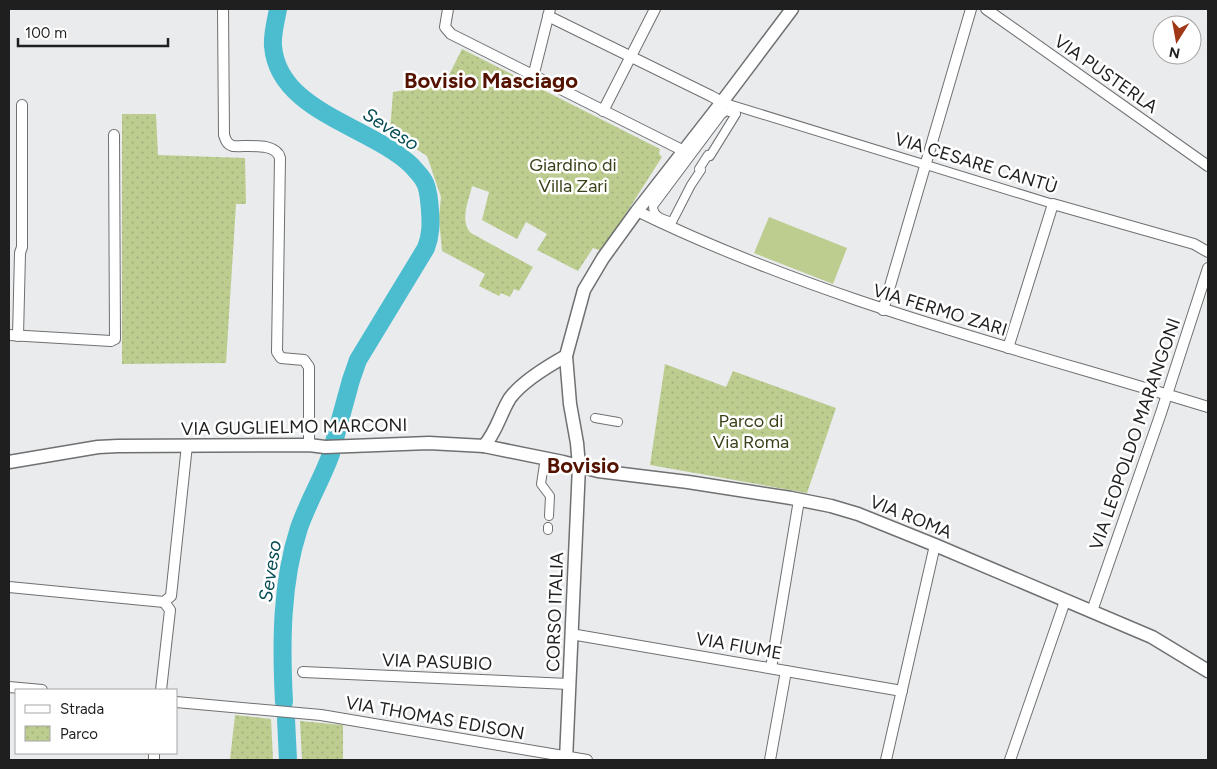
<svg xmlns="http://www.w3.org/2000/svg" width="1217" height="769" font-family="Figtree,sans-serif">
	<style>
		.park { fill: url(#park-dots) }
		.pitch { fill: #bdcd8f }
		.lines { fill: none; stroke-linecap: round; stroke-linejoin: round }
		.river { stroke: #4cbdcf; stroke-width: 18 }
		.pedestrian-casing { stroke: #6e7072; stroke-width: 10 }
		.minor-casing { stroke: #6e7072; stroke-width: 12 }
		.tertiary-casing { stroke: #6e7072; stroke-width: 15 }
		.pedestrian { stroke: #fff; stroke-width: 8 }
		.minor { stroke: #fff; stroke-width: 10 }
		.tertiary { stroke: #fff; stroke-width: 12 }
		.labels { text-anchor: middle; dominant-baseline: central; stroke-width: 5; stroke-linejoin: round; paint-order: stroke }
		.street-label { font-size: 18px; fill: #1f1f20; stroke: #fff }
		.park-label { font-size: 18px; fill: #394218; stroke: #fff }
		.water-label { font-size: 19px; font-style: italic; fill: #054c55; stroke: #fff }
		.district-label { font-size: 22px; font-weight: bold; fill: #541300; stroke: #fff }
	</style>
	<defs>
		<pattern id="park-dots" width="8" height="8" patternUnits="userSpaceOnUse" patternTransform="scale(1.25)"><rect width="8" height="8" fill="#bdcd8f"/><path d="M2 2h.1M6 6h.1" fill="none" stroke="#a2b07b" stroke-width="1.8" stroke-linecap="round"/></pattern>
	</defs>
	<rect width="100%" height="100%" fill="#e9ebed"/>
	<g class="park">
		<path d="M462,49L660,149L659,154L662,157L602,251L593,248L578,271L537,250L547,234L526,222L517,239L482,220L489,192L472,186C469,200 459,221 471,233L533,267L519,291L514,289L510,297L501,293L499,296L479,286L485,274L442,251L439,218L441,197L427,156L390,132L393,92L445,83Z"/>
		<polygon points="122,114 156,114 158,155 245,158 246,204 236,204 226,363 122,364"/>
		<polygon points="665,364 726,387 733,371 836,408 807,493 650,465"/>
		<polygon points="235,715 271,719 273,760 230,760"/>
		<polygon points="300,721 343,725 343,760 302,760"/>
	</g>
	<polygon class="pitch" points="769,217 847,248 833,284 754,253"/>
	<g class="lines">
		<g class="river">
			<path d="M278,9C276,21 272,34 273,46C278,112 371,126 412,166C416,171 421,175 424,181C429,189 429,201 430,210C431,224 431,235 426,248L358,360L351,380L334,442"/>
			<path d="M284,702C281,644 281,583 299,528C308,502 322,479 331,454"/>
			<polyline points="286,719 288,760"/>
		</g>
		<g class="pedestrian-casing">
			<g id="pedestrian">
				<polyline points="722,102 1053,204"/>
				<path d="M726,111L736,114L710,156L708,155L699,169L701,170L691,185L672,222C663,219 653,217 653,206L721,115Z"/>
				<polyline points="595,418 618,422"/>
				<polyline points="544,464 541,484 550,496 549,516"/>
				<polyline points="548,530 548,527"/>
			</g>
		</g>
		<g class="minor-casing">
			<g id="minor">
				<path d="M223,9L224,135C226,141 227,144 233,146C248,147 276,142 280,158L277,352L281,358L304,360L309,367V445"/>
				<polyline points="448,9 445,27 451,34 684,151"/>
				<polyline points="986,9 1208,166"/>
				<polyline points="548,16 711,96 722,102"/>
				<polyline points="533,77 550,9"/>
				<polyline points="603,111 655,9"/>
				<path d="M637,211C819,300 1016,348 1208,407"/>
				<polyline points="883,310 971,9"/>
				<polyline points="9,335 111,341 115,339 114,135"/>
				<polyline points="18,336 20,253 22,247 22,105"/>
				<polyline points="1008,348 1053,204 1194,244 1208,252"/>
				<polyline points="9,587 164,602"/>
				<polyline points="164,602 171,596 187,445"/>
				<polyline points="1092,611 1161,413 1208,268"/>
				<polyline points="571,634 902,691"/>
				<polyline points="771,668 799,500"/>
				<polyline points="303,672 569,684"/>
				<polyline points="9,687 42,690"/>
				<polyline points="161,690 170,610 164,602"/>
				<polyline points="176,702 321,715 587,760"/>
				<polyline points="154,760 154,753"/>
				<polyline points="770,760 786,671"/>
				<polyline points="886,760 935,545"/>
				<polyline points="1010,760 1065,601"/>
			</g>
		</g>
		<g class="tertiary-casing">
			<g id="tertiary">
				<path d="M484,446C497,431 500,414 510,398C522,382 548,366 566,356"/>
				<polyline points="9,462 98,447 118,446 309,445 325,447 429,443 484,446 563,462 598,471 688,482 791,498 831,506 858,514 935,545 1152,637 1208,671"/>
				<polyline points="566,760 579,466 577,443 570,404 566,356 584,290 603,258 637,211 722,102 792,9"/>
			</g>
		</g>
		<use href="#pedestrian" class="pedestrian"/>
		<use href="#minor" class="minor"/>
		<use href="#tertiary" class="tertiary"/>
	</g>
	<g class="labels">
		<g class="street-label">
			<text transform="translate(1106 74) rotate(35)">VIA PUSTERLA</text>
			<text transform="translate(976 163) rotate(17)">VIA CESARE CANTÙ</text>
			<text transform="translate(940 310) rotate(17)">VIA FERMO ZARI</text>
			<text transform="translate(294 427) rotate(-1)">VIA GUGLIELMO MARCONI</text>
			<text transform="translate(1135 434) rotate(-71)">VIA LEOPOLDO MARANGONI</text>
			<text transform="translate(911 517) rotate(22)">VIA ROMA</text>
			<text transform="translate(555 612) rotate(-88)">CORSO ITALIA</text>
			<text transform="translate(739 646) rotate(10)">VIA FIUME</text>
			<text transform="translate(437 662) rotate(2)">VIA PASUBIO</text>
			<text transform="translate(435 718) rotate(10)">VIA THOMAS EDISON</text>
		</g>
		<g class="park-label">
			<text x="573" y="165">Giardino di<tspan x="573" dy="21">Villa Zari</tspan></text>
			<text x="751" y="421">Parco di<tspan x="751" dy="21">Via Roma</tspan></text>
		</g>
		<g class="water-label">
			<text transform="translate(391 129) rotate(33)">Seveso</text>
			<text transform="translate(270 571) rotate(-81)">Seveso</text>
		</g>
		<g class="district-label">
			<text x="491" y="80">Bovisio Masciago</text>
			<text x="583" y="465">Bovisio</text>
		</g>
	</g>
	<rect width="1217" height="769" fill="none" stroke="#1f1f20" stroke-width="20"/>
	<rect x="15" y="689" width="162" height="65" fill="#ffffff" stroke="#a5a5a6"/>
	<rect x="25" y="705" width="25" height="8" fill="#ffffff" stroke="#a5a5a6"/>
	<text x="60" y="714" font-size="15" fill="#1f1f20">Strada</text>
	<rect x="25" y="726" width="25" height="15" fill="url(#park-dots)" stroke="#a5a5a6"/>
	<text x="60" y="739" font-size="15" fill="#1f1f20">Parco</text>
	<g transform="translate(1177 40) rotate(191)"><circle r="24" fill="#ffffff" stroke="#a5a5a6"/>
	<path d="M0-4L9 19L0 12L-9 19Z" fill="#a03818"/>
	<text y="-8" font-size="14" font-weight="bold" text-anchor="middle" fill="#1f1f20">N</text>
	</g>
	<path d="M18 38v8h150v-8" fill="none" stroke="#1f1f20" stroke-width="2.5"/>
	<text x="25" y="38" font-size="15" fill="#1f1f20" stroke="#ffffff" stroke-width="4" paint-order="stroke">100 m</text>
</svg>
